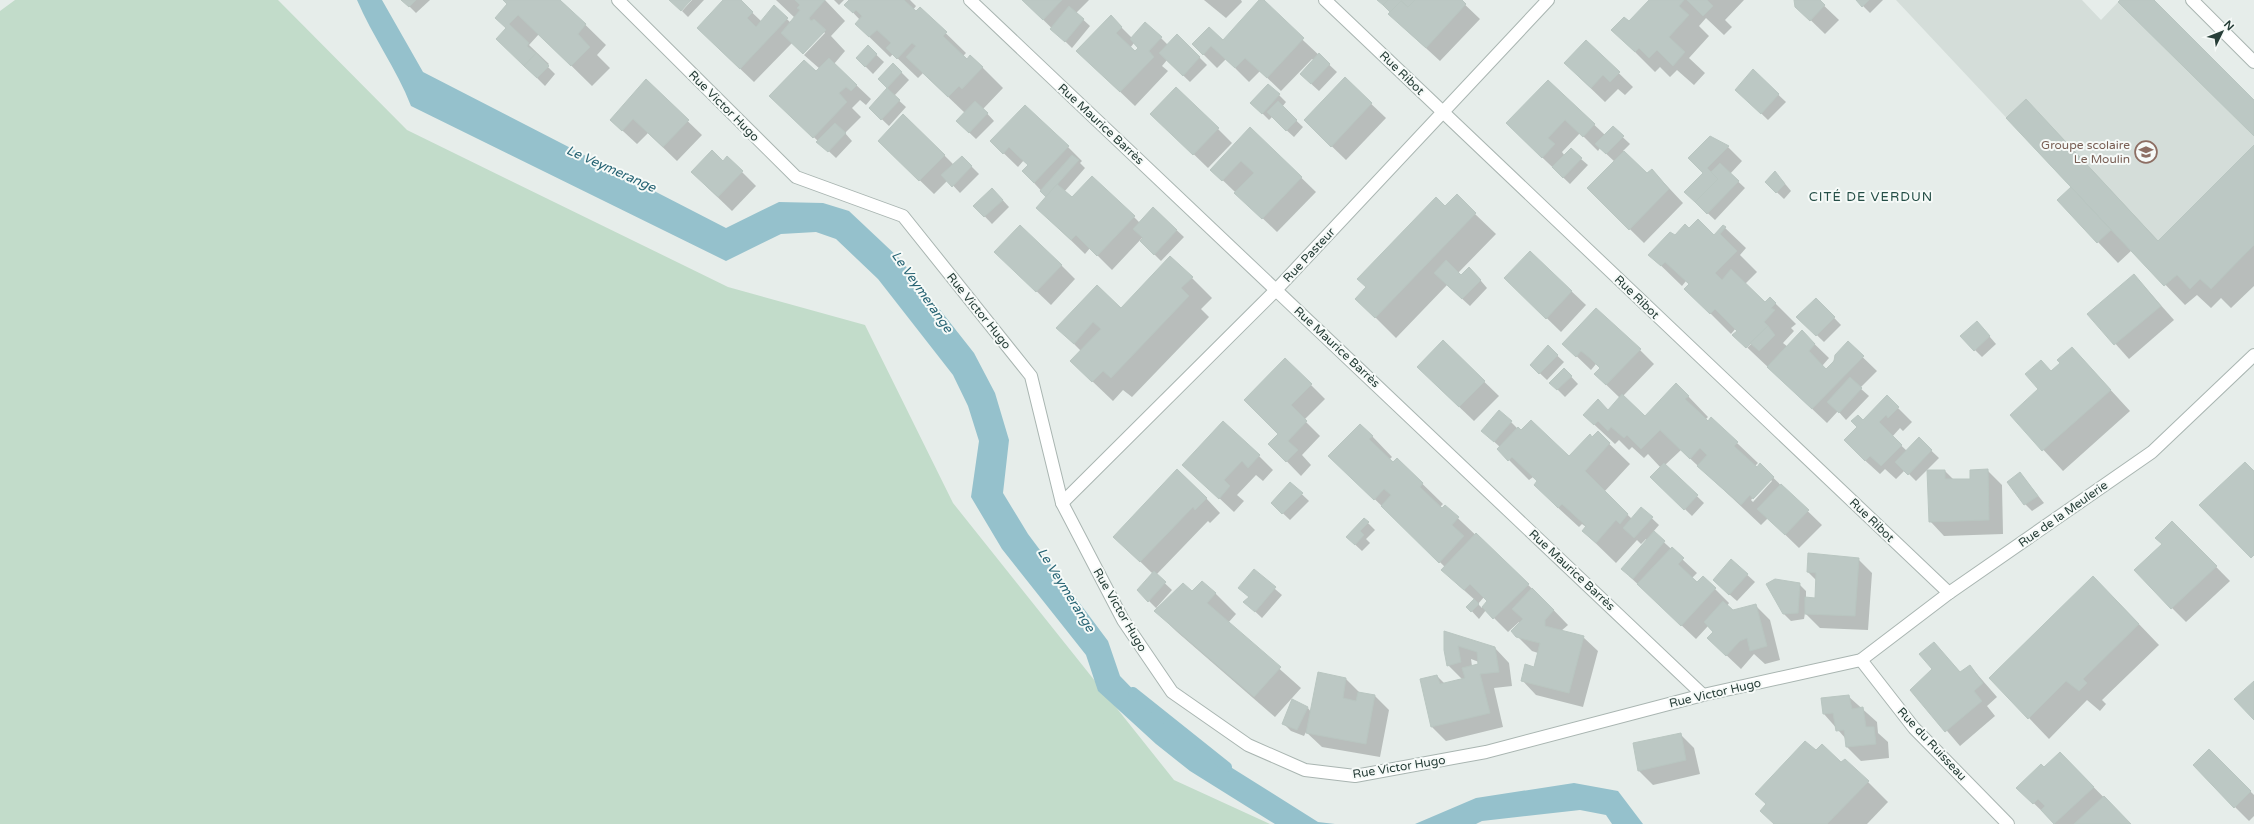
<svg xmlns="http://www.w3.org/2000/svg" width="2254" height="824" font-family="'Varela Round',sans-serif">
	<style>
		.built { fill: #d4ddd9 }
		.green { fill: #c2dcca }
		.water { fill: #95c1cc }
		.shadow { fill: #0003; fill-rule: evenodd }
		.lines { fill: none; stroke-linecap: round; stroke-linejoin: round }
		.stream { stroke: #95c1cc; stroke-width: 10 }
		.building { fill: #bcc8c4; stroke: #b9c6c1 }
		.minor-casing { stroke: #a9b5b1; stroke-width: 14 }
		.minor { stroke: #fff; stroke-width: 12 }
		.labels { text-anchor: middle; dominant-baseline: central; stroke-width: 4; stroke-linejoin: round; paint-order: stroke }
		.street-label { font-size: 12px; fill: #273e38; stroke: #f6faf8 }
		.education-label { font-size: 12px; fill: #785e54; stroke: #f6faf8; text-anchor: end }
		.water-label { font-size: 13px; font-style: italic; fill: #276474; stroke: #f6faf8 }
		.neighbourhood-label { font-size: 13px; letter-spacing: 1px; fill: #244e46; stroke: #f6faf8 }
	</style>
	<rect width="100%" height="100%" fill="#e6edea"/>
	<polygon class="built" points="1896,0 2082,0 2101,20 2120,0 2154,0 2254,100 2254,245 2211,289 2200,279 2190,289 2177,275 2164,286"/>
	<polygon class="green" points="15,0 278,0 407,130 728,287 865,325 953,503 1174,780 1270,824 0,824 0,11"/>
	<g class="water">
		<path d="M357,0H382L423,72L726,228L779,202L823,203L849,211L900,259L974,353L995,393L1009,440L1003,493L1028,534L1108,641L1120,676L1151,708L1205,751L1318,822L1335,824H1275L1190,771L1156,744L1098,691L1086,655L1002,549L971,497L979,441L968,406L953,375L878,279L836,239L816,232L781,234L726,261L411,106C397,69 372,36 357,0Z"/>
		<polygon points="1574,783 1618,791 1643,824 1612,824 1606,815 1580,810 1482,821 1476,824 1415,824 1476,798"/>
	</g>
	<g class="shadow">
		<polygon points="403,0 430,0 416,13"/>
		<polygon points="503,0 560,0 606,45 597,55 610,68 592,86 539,34 529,45 549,64 547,66 555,74 545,86 518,59 507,28 508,5"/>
		<polygon points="692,0 704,0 688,17 682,11"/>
		<polygon points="724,0 739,0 762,22 774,7 791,23 795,18 776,0 825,0 845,21 831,36 845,51 834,64 871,99 866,105 860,100 852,108 861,117 845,133 852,141 836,158 785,110 820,69 804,55 825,33 823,31 792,43 754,82 712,42"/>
		<polygon points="834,0 844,0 839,5"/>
		<polygon points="851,0 910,0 916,6 913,10 916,12 920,8 966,53 963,56 967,60 971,56 1003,88 983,109 994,121 976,139 957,121 965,113 923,73 918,78 893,54 890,57 856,24 860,20 846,5"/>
		<polygon points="1023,0 1089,0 1076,13 1090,26 1072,48"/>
		<polygon points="1204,0 1241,0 1242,2 1226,18"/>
		<polygon points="1260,0 1337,72 1319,91 1308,81 1314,60 1312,59 1281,91 1260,71 1249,82 1226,59 1217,68 1193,44 1223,41"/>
		<polygon points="1378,0 1460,0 1480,19 1440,61 1404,28 1390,14 1392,12"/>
		<polygon points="1650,0 1744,0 1725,20 1732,27 1724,35 1706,18 1699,26 1709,36 1689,58 1705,73 1694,85 1677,70 1670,77 1660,67 1655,72 1613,30 1629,23"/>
		<polygon points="1795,0 1818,0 1839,20 1825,34 1796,6"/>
		<polygon points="1857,0 1883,0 1870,13"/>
		<path d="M1111,17L1132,38H1161L1168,45L1177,35L1207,65L1190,82L1167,60L1162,66L1168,71L1135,106L1092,65ZM1134,43L1139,48L1135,52L1130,48Z"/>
		<polygon points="1586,41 1633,87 1625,95 1618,89 1605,102 1579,77"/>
		<polygon points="868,47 884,62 873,74 857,58"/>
		<polygon points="893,64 909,80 894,96 906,107 889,126 870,108 888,88 879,79"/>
		<polygon points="1753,71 1786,102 1768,120 1743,96"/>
		<polygon points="1345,79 1386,118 1346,160 1319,134"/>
		<polygon points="646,81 702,135 677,161 648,133 637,144 611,120"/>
		<polygon points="1548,81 1605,135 1613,128 1630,144 1623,151 1647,174 1652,170 1683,203 1644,243 1588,188 1615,162 1600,148 1598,151 1580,133 1562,152 1565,156 1581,159 1588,165 1570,184 1521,137"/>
		<polygon points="1279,95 1286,102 1282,107 1303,127 1294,137 1272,117 1269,120 1252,103"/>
		<polygon points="1152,114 1218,129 1232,143 1208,168"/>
		<polygon points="2046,121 2159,242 2254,146 2254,286 2231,308 2221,298 2211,308 2197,295 2185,305 2132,250 2118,263 2098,242"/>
		<polygon points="1250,128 1316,192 1277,232 1212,170"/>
		<polygon points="1710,137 1728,147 1742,161 1730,174 1745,188 1715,220 1700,206"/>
		<polygon points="879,141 944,155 954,165 962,157 979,174 960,193 948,180 934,194"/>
		<polygon points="991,141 1068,147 1082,161 1080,163 1085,168 1064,192 1072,199 1134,217 1140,223 1153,208 1184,237 1161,261 1141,241 1145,239 1143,237 1112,270 1090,248 1085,254 1052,222 1047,197 1023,171 1029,165 1024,160 1018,167"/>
		<polygon points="723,162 742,172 756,186 732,211 706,186"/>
		<polygon points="1782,180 1791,191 1784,199 1766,182"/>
		<polygon points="999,196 1009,207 992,224 975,206"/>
		<polygon points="1475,214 1496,234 1458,273 1461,276 1476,275 1487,288 1470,306 1447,285 1396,338 1356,298"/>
		<path d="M1723,226L1746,248L1740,255L1757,272L1745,284L1765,303L1770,298L1796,324L1791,328L1794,331L1783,343L1788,347L1802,332L1829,358L1822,366L1826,370L1848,343L1877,371L1860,388L1869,396L1846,420L1838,411L1827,423L1734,335L1738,330L1736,328L1731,334L1706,309L1689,284L1686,281L1682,286L1650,255L1675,236L1689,230L1714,236ZM1750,342L1752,343L1747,348L1746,347Z"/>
		<polygon points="1530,252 1586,305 1561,332 1520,292"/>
		<polygon points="1061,265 1075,279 1051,305 1010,266"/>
		<polygon points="2134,275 2174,320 2129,359 2089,314"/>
		<polygon points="1192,278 1212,298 1201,309 1209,317 1132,397 1123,390 1113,401 1092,381 1081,351 1058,328 1121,309"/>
		<polygon points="1816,299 1841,325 1824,342 1798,317"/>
		<polygon points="1983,329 1996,344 1982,357 1975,350"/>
		<polygon points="1443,342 1499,396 1474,421 1432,381"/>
		<path d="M1564,344L1640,350L1654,364L1623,396L1645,417L1688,396L1708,417L1705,420L1737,443L1758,463L1755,466L1757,468L1760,465L1822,525L1799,548L1768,518L1761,525L1681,450L1665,465L1704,503L1692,516L1652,477L1661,468L1648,454L1644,458L1632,447L1629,450L1619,440L1615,444L1584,415L1608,411L1620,398L1595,374L1601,368L1596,364L1591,370ZM1770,479L1772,481L1753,502L1751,500Z"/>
		<polygon points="1548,347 1564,362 1547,380 1531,365"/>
		<polygon points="2072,348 2130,411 2063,471 2011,415 2040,390 2051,372 2061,364"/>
		<polygon points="1285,359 1325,399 1304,420 1320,436 1302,455 1311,465 1301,476 1270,444 1279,434"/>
		<polygon points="1564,369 1578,384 1565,397 1551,383"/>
		<polygon points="1887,397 1912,422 1903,431 1900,428 1892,437 1907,451 1919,439 1939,458 1916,481 1905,470 1896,479 1885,469 1880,474 1859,455 1863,422"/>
		<polygon points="1511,422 1521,432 1570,457 1598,433 1630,464 1604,492 1632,519 1641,508 1659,525 1653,532 1697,573 1692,578 1697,583 1703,577 1729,603 1727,606 1733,611 1756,606 1770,620 1780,660 1765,664 1754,654 1741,669 1723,652 1714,632 1708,626 1696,639 1629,576 1647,540 1646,539 1641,544 1637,540 1616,563 1583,531 1586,527 1582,524 1579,527 1555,505 1538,481 1533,477 1529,480 1498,449 1500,447 1490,438"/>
		<path d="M1372,436L1392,457L1389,460L1393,463L1397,459L1443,504L1440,507L1442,509L1445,506L1542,598L1568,625L1561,631L1583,637L1598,651L1583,707L1536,695L1522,680L1534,668L1538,653L1532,651L1512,631L1520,623L1519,622L1508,632L1486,610L1479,619L1468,607L1475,600L1457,584L1445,567L1330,456ZM1484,597L1489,601L1482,608L1478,604Z"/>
		<polygon points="1259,456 1273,470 1263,481 1256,475 1237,495 1244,501 1234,512 1184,465"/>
		<polygon points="1987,470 2002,485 2003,534 1944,536 1930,521 1945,471 1954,480 1971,480"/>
		<polygon points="2020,473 2044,503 2032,511 2025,504"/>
		<polygon points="1290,483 1309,501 1290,520 1272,503"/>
		<polygon points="1206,498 1220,513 1210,523 1208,521 1156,575 1172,590 1156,608 1192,592 1202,582 1216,594 1236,614 1228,623 1301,688 1275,717 1176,631 1156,611 1157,609 1138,590 1153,574 1115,537"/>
		<polygon points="1364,519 1375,530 1366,539 1370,543 1362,551 1347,537"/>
		<polygon points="2172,522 2230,581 2186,622 2172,608 2163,544"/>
		<polygon points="1858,559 1872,573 1868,630 1820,628 1805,613 1804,619 1791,621 1784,614 1799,584 1806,591 1806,598 1816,599 1817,581 1808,572"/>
		<polygon points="1731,560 1755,582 1737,601 1721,587"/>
		<polygon points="1254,571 1282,595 1262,618 1245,602 1249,597 1247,595"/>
		<polygon points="2113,597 2159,645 2102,700 2106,704 2100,711 2087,700 2049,739 2029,718"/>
		<path d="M1445,632L1495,648L1509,663L1512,686L1494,688L1503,727L1446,741L1432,727L1437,676L1445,684L1463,680L1448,665ZM1471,659L1479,662V664L1472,666Z"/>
		<polygon points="1934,644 1961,673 1970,666 1997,697 1987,706 1995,716 1960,746 1912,690 1934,670"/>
		<polygon points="1346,679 1360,693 1375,696 1389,710 1380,757 1322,747 1306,732 1304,736 1291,731 1284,724 1308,708 1311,712"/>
		<polygon points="1848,696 1877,722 1878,733 1888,742 1889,758 1861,761 1847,747 1846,739 1824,714"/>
		<polygon points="1680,734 1694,748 1700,774 1653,785 1639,771 1634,744"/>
		<polygon points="2209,751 2254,795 2254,816 2249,821 2235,807"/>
		<polygon points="1816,752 1868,782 1888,802 1867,824 1775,824"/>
		<polygon points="2060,753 2130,824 2055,824 2018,788 2044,769"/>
	</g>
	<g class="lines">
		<polyline class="stream" points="1133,692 1227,767"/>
	</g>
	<g class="building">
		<polygon points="401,0 416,0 409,7"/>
		<polygon points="503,0 560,0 586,24 578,34 590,47 571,66 518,15 509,24 529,43 527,46 536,53 524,66 496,39 506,28 495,18 507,4"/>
		<polygon points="669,0 691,0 681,11"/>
		<polygon points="723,0 741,0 753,12 747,18 756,27 774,5 788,18 740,69 697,28"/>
		<polygon points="795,0 825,0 809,18 811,21 814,19 826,30 803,54 781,33 800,10 797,8 800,5"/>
		<polygon points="849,0 904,0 916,11 920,7 947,32 943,36 967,59 970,55 983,67 962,89 959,86 948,97 906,57 916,46 912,43 897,59 886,48 891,43 877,30 869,37 855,24 862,16 856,10 853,13 844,5"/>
		<polygon points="1022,0 1062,0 1043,20"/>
		<polygon points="1259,0 1264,0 1304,38 1267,78 1245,58 1235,68 1211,46 1203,55 1192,44 1209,27 1223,40"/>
		<polygon points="1377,0 1388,0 1383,5"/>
		<polygon points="1388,0 1415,0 1408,7 1401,1 1390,12 1383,5"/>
		<polygon points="1415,0 1462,0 1466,4 1426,48 1388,14 1401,1 1408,7"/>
		<polygon points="1649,0 1684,0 1679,6 1689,15 1669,37 1685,52 1673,66 1657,50 1649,58 1639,48 1635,52 1611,30 1624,17 1629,21"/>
		<polygon points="1687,0 1707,0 1713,6 1703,16"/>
		<polygon points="1794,0 1820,0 1825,5 1810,21 1795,7"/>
		<polygon points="1856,0 1869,0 1862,7"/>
		<polygon points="2120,0 2154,0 2254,100 2254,136 2118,2"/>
		<polygon points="1069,6 1084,19 1065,42 1050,29"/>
		<polygon points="1111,15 1122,27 1116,33 1135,51 1138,48 1130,39 1145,22 1162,37 1149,51 1154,57 1120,92 1076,51"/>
		<polygon points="1177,34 1200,57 1183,76 1159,53"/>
		<polygon points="1586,40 1620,72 1610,82 1603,75 1591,88 1564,63"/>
		<polygon points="868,45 877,54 865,67 856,58"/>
		<polygon points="536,53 549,66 537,78 524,66"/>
		<polygon points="1319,53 1330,64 1311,84 1300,74"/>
		<polygon points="829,58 857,85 851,91 846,87 839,93 847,102 813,138 769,96 804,60 816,71"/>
		<polygon points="893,63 902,72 887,88 878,79"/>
		<polygon points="1753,69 1779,94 1761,114 1735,90"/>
		<polygon points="1345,77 1372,103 1331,147 1304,120"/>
		<polygon points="646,79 689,120 663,147 633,119 622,131 610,120"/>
		<polygon points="1548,80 1595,124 1583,137 1565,120 1548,138 1555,144 1542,158 1506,123"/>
		<polygon points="1268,84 1280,94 1262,114 1250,103"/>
		<polygon points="1176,87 1219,128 1193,155 1150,114"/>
		<polygon points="887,88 900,100 881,120 869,108"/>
		<polygon points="2026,99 2158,241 2254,145 2254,245 2211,289 2200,279 2190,289 2177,275 2164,286 2006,118"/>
		<polygon points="975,101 988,113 969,133 956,121"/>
		<polygon points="1278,101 1297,120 1286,131 1267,112"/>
		<polygon points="1025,105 1069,146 1034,183 1022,171 1028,165 1018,156 1009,147 1003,154 990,141"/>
		<polygon points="903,114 945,155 919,181 878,141"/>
		<polygon points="835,123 846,133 828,152 816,142"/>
		<polygon points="1613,126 1624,136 1606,154 1595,144"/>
		<polygon points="1250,127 1302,177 1262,219 1234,193 1254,173 1241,161 1222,181 1210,170"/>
		<polygon points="1710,136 1729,146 1707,168 1718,179 1695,202 1684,192 1703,173 1688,158"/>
		<polygon points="1571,148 1582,158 1563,178 1552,167"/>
		<polygon points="712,150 723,161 727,156 743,171 718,197 691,172"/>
		<polygon points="1624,151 1647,173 1652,169 1669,189 1629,230 1587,188"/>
		<polygon points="1072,155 1079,160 1046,197 1040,191"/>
		<polygon points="962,156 972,166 952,187 941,175"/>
		<polygon points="1720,163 1739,181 1707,214 1695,202 1718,179 1711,172"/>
		<polygon points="1775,171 1785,184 1776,193 1765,182"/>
		<polygon points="1092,176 1135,216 1097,256 1076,235 1071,240 1036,208 1057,184 1072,197"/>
		<polygon points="2071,187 2111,230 2097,243 2057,200"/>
		<polygon points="992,188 1003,200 984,217 973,206"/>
		<polygon points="1457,194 1476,213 1375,318 1355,299 1366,287 1357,279 1436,197 1445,206"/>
		<polygon points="1153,207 1177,230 1154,255 1140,241 1143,238 1133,229"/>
		<polygon points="1698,219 1714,235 1723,225 1726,227 1720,234 1737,251 1715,273 1722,280 1731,269 1765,302 1770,297 1776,303 1771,308 1775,310 1764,322 1768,326 1746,348 1732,335 1737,331 1715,309 1710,314 1684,289 1689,284 1665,262 1661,266 1648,255 1670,232 1675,235 1685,224 1689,228"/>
		<polygon points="1020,225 1062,265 1036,292 994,252"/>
		<polygon points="1530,251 1572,291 1546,319 1504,278"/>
		<polygon points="1170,256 1193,277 1181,288 1189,296 1111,378 1103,371 1092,382 1070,361 1101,329 1093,322 1074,344 1056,328 1097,285 1121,308"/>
		<polygon points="1446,260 1461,275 1469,267 1481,280 1462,299 1434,273"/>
		<polygon points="2134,274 2161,306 2114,345 2087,314"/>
		<polygon points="1816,298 1835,317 1816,336 1796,317"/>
		<polygon points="1596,308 1641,349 1606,385 1594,374 1600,368 1591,359 1581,351 1576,357 1562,344"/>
		<polygon points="1977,321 1990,336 1974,351 1960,336"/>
		<polygon points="1768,326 1775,335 1759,351 1750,343"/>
		<polygon points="1802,330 1815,344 1809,351 1826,369 1834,361 1835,355 1848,341 1864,356 1812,409 1767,367"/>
		<polygon points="1443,340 1485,381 1459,407 1417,367"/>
		<polygon points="1548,345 1558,355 1539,374 1530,365"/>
		<polygon points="2072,347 2111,390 2042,451 2010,415 2038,389 2025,374 2041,360 2051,371 2060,363 2057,360"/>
		<polygon points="1285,358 1312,384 1291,405 1307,421 1288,441 1298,450 1286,462 1268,444 1278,434 1244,400"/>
		<polygon points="1564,368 1572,376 1557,390 1549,383"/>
		<polygon points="1850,377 1862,388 1839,413 1827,402"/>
		<polygon points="1676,383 1689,396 1685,399 1697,410 1708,421 1711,417 1738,442 1734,446 1757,467 1760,463 1774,477 1753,499 1750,495 1741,505 1697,466 1707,455 1700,448 1690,459 1660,430 1641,449 1627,435 1624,438 1611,427 1608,431 1598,421 1594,425 1583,415 1598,399 1608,410 1622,394 1645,416"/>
		<polygon points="1887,395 1899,407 1888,418 1886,415 1879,422 1902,445 1881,466 1870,456 1865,461 1844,440 1857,427 1851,421 1858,415 1863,420"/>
		<polygon points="1499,410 1512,421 1494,442 1481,431"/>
		<polygon points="1531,420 1569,456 1590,434 1592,437 1598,431 1610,443 1585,471 1628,514 1620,524 1616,520 1596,543 1582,531 1586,526 1562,504 1558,508 1553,503 1534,485 1537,481 1512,457 1508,461 1497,449 1518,427 1521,430"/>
		<polygon points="1223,421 1260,455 1248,468 1242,461 1224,480 1230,486 1219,499 1182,465"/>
		<polygon points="1360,424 1373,436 1369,439 1393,462 1397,458 1423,483 1420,487 1442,508 1445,505 1459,517 1452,525 1464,536 1439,563 1381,506 1391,495 1384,489 1374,500 1328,456"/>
		<polygon points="1919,437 1932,450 1908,475 1895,462"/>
		<polygon points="2245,462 2254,471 2254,555 2251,558 2199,505"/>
		<polygon points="1664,463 1698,495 1684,510 1650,477"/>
		<polygon points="1177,469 1207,498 1195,510 1193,507 1140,562 1113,537"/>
		<polygon points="1988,469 1989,520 1929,522 1927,470 1945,470 1945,479 1970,479 1970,470"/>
		<polygon points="2020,472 2038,496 2024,505 2007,482"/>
		<polygon points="1290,482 1303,493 1282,514 1271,503"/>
		<polygon points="1781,484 1809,510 1785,535 1757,509"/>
		<polygon points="1641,507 1653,517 1634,538 1623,528"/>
		<polygon points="1364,518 1369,522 1360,531 1364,535 1355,545 1346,537"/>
		<polygon points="2172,521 2217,566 2171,609 2134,570 2162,544 2155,538"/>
		<polygon points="1654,531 1665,541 1633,579 1621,569"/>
		<polygon points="1476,533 1529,584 1493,619 1482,607 1487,601 1470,584 1464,590 1441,570"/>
		<polygon points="1672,547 1684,558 1678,564 1697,582 1703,576 1716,588 1681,626 1637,584"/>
		<polygon points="1808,553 1859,558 1855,616 1805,614 1805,597 1815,598 1816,573 1807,572"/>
		<polygon points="1731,559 1748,574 1729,595 1713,580"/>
		<polygon points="1254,569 1276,587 1255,612 1243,602 1249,597 1238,588"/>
		<polygon points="1154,571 1166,582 1148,602 1137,590"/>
		<polygon points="2093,576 2139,624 2083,679 2087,683 2079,691 2066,681 2028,719 1989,678"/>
		<polygon points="1775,579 1800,583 1798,613 1783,614 1766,584"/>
		<polygon points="1202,581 1216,593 1207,603 1281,667 1254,697 1154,611 1183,583 1192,591"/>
		<polygon points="1532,588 1554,610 1545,620 1545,626 1584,636 1569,693 1521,681 1525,664 1534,667 1540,643 1516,637 1511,631 1523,619 1512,609"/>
		<polygon points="1474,599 1479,604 1471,612 1466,607"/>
		<polygon points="1723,601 1733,610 1756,604 1767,646 1750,651 1747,638 1740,641 1726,656 1707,638 1713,632 1704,622"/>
		<polygon points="1444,631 1495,647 1499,672 1480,674 1490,713 1431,727 1420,679 1437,675 1440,684 1465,678 1462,668 1478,664 1477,652 1458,646 1461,662 1447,666 1444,650"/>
		<polygon points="1934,642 1960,672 1970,665 1983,683 1974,691 1982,701 1945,732 1910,690 1932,669 1919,654"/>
		<polygon points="1318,672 1346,678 1343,698 1356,701 1358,692 1375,695 1366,744 1306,733"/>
		<polygon points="2254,681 2254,720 2234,699"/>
		<polygon points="1849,695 1852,709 1863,707 1866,727 1874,727 1876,744 1846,747 1844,730 1836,731 1833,713 1823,714 1821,698"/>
		<polygon points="1292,699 1308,707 1297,730 1282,724"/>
		<polygon points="1681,733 1686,760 1638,771 1633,743"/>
		<polygon points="1805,741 1816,750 1822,744 1841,762 1845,759 1869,781 1827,824 1774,824 1760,811 1766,804 1755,794"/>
		<polygon points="2209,749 2251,791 2234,808 2193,765"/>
		<polygon points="2060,752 2094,787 2054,824 2041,810 2045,806 2038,799 2033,804 2016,788 2041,764 2044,767"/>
		<polygon points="2104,796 2131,824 2074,824"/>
	</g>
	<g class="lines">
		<g class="minor-casing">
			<g id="minor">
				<polyline points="618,0 796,177 903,216 1031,376 1062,503 1123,620 1172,692 1248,745 1305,770 1355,776 1486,752 1703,695 1861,660 1949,593 2152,452 2254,355"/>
				<polyline points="970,0 1703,695"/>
				<polyline points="1325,0 1949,593"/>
				<polyline points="2192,0 2254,62"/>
				<polyline points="1062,503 1276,290 1548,0"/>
				<polyline points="1861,660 1914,728 2008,824"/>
			</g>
		</g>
		<use href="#minor" class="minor"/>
	</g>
	<defs>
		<g id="school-ring" transform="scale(1.15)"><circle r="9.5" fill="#f6faf8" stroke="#8d6e63" stroke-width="1.5"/><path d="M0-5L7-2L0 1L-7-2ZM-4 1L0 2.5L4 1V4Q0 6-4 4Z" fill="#8d6e63"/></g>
	</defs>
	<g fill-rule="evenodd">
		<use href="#school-ring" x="2146" y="152"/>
	</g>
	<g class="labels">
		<g class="street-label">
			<text transform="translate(1402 73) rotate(44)">Rue Ribot</text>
			<text transform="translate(724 106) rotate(45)">Rue Victor Hugo</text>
			<text transform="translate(1101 124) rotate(43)">Rue Maurice Barrès</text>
			<text transform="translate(1309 255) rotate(-47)">Rue Pasteur</text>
			<text transform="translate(1637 297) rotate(44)">Rue Ribot</text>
			<text transform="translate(979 311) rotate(51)">Rue Victor Hugo</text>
			<text transform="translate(1337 347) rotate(43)">Rue Maurice Barrès</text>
			<text transform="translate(2063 514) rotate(-35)">Rue de la Meulerie</text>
			<text transform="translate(1872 520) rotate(44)">Rue Ribot</text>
			<text transform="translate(1572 570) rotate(43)">Rue Maurice Barrès</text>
			<text transform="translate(1120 610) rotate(60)">Rue Victor Hugo</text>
			<text transform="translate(1715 693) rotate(-13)">Rue Victor Hugo</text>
			<text transform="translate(1932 744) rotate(47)">Rue du Ruisseau</text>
			<text transform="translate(1399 767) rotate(-9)">Rue Victor Hugo</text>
		</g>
		<g class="education-label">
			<text x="2130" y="145">Groupe scolaire<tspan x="2130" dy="14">Le Moulin</tspan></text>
		</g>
		<g class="water-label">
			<text transform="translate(611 169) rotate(24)">Le Veymerange</text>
			<text transform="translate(922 292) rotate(55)">Le Veymerange</text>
			<text transform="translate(1066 590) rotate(58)">Le Veymerange</text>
		</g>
		<g class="neighbourhood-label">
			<text x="1871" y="197">CITÉ DE VERDUN</text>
		</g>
	</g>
	<g transform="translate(2222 32) rotate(47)" stroke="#f6faf8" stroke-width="3" paint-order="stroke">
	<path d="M0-3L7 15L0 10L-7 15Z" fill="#273e38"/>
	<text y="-6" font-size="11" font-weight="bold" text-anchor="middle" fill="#273e38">N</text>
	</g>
</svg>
